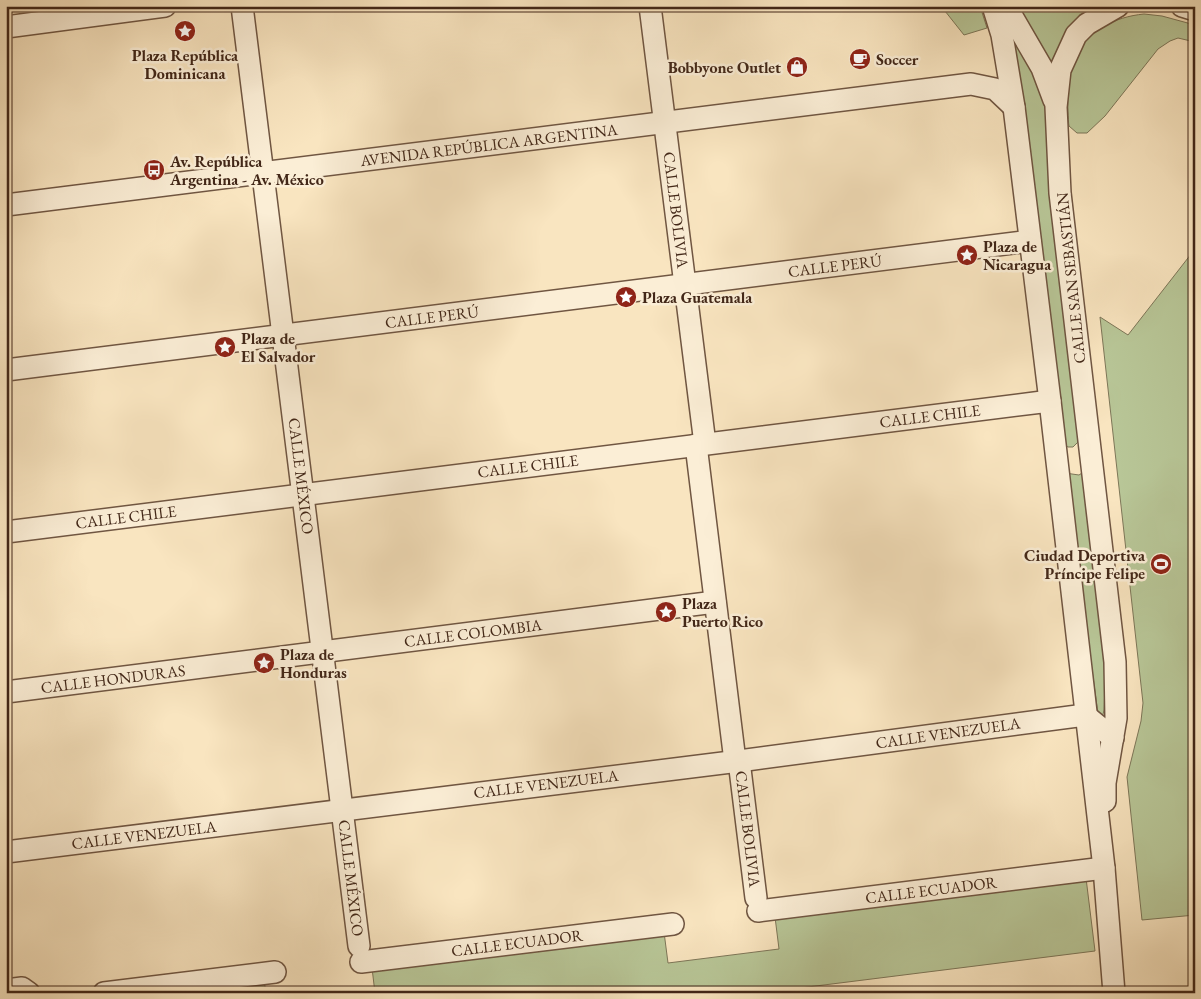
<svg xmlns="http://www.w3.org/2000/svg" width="1201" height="999" font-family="'EB Garamond',serif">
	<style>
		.green { fill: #b8c697; stroke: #7d7658 }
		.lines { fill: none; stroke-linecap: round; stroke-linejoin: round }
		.minor-casing { stroke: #705642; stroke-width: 24 }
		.minor { stroke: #fbeed6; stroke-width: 21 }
		.labels { text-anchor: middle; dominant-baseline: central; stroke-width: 5; stroke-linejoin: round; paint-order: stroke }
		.poi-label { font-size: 16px; font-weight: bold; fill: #422718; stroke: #fbeed6; text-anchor: start }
		.street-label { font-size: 16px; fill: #422718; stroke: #fbeed6 }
	</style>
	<rect width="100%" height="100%" fill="#f9e5c0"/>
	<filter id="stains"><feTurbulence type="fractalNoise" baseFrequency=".004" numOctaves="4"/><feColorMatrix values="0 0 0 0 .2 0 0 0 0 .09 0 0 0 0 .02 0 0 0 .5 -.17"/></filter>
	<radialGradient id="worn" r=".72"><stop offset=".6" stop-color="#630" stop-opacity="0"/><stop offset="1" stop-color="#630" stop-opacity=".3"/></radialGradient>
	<g class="green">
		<polygon points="941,6 980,6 987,28 964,35"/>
		<polygon points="1016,6 1102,6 1052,71"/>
		<path d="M1144,14L1162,16L1195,25V42L1178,38L1170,41L1158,49L1105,116L1087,133H1077L1069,126C1067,113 1067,67 1073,57C1090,30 1114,17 1144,14Z"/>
		<polygon points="1017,38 1048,105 1079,441 1073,447 1068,447 1062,444 1011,41"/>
		<polygon points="1195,249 1195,915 1142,920 1127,777 1141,721 1143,703 1100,317 1128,335"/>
		<polygon points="1085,471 1106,663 1104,710 1100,728 1065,473 1079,475"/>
		<polygon points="1086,878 1095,951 760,993 375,993 372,968 664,932 668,963 779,949 775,917"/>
		<polygon points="264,980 266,993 164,993"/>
	</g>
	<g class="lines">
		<g class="minor-casing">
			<g id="minor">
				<polyline points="242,6 359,946"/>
				<polyline points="650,6 705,444"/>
				<polyline points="993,6 1002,35 1014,107 1050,401 1104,868 1114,993"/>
				<polyline points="1006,6 1042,68 1054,100"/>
				<polyline points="1182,6 1195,10"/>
				<polyline points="6,27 165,6"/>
				<polyline points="6,205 971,84 995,89 1014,107"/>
				<polyline points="6,370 1030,241"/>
				<polyline points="696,445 735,761"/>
				<polyline points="6,532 1050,401"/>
				<polyline points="6,692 715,602"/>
				<polyline points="739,761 756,898"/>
				<polyline points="1105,801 1105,783 1116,718 1115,662 1060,193 1056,107 1060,70 1076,35 1087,24 1118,6"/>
				<polyline points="6,852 739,761 1085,715 1113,738"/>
				<polyline points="758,911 1104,868"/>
				<polyline points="361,962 673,924"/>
				<polyline points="6,990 22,988 29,993"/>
				<polyline points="104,993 275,972"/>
			</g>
		</g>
		<use href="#minor" class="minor"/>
	</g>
	<defs>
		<g id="sight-disc" transform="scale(1.125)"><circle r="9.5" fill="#8f2418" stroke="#fbeed6"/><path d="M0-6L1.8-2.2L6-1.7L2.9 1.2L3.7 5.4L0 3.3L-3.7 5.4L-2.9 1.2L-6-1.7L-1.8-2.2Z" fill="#fff"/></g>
		<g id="cafe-disc" transform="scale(1.125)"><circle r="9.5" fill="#8f2418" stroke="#fbeed6"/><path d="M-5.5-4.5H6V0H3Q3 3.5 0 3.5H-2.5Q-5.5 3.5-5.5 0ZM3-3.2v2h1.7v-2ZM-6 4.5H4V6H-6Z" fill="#fff"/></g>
		<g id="shop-disc" transform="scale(1.125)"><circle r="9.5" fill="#8f2418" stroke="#fbeed6"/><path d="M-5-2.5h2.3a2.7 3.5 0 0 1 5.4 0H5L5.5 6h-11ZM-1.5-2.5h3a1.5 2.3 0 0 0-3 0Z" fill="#fff"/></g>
		<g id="bus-disc" transform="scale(1.125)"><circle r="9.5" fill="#8f2418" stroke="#fbeed6"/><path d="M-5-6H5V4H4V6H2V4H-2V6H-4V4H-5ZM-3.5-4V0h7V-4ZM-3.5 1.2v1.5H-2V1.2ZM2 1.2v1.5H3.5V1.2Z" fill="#fff"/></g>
		<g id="stadium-disc" transform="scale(1.125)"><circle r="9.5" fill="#8f2418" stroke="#fbeed6"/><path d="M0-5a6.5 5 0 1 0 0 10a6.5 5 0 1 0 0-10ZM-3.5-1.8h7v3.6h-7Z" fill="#fff"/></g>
	</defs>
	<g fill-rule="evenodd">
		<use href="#sight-disc" x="185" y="31"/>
		<use href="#cafe-disc" x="860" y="59"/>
		<use href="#shop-disc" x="797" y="67"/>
		<use href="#bus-disc" x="154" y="170"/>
		<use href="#sight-disc" x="967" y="255"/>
		<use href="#sight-disc" x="626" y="297"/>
		<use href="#sight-disc" x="225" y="347"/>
		<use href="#stadium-disc" x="1161" y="564"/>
		<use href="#sight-disc" x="666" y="612"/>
		<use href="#sight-disc" x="264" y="663"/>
	</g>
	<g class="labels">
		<g class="poi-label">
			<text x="185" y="55" text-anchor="middle">Plaza República<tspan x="185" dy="18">Dominicana</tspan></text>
			<text x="876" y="59">Soccer</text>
			<text x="781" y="67" text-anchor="end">Bobbyone Outlet</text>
			<text x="170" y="161">Av. República<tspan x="170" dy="18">Argentina - Av. México</tspan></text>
			<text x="983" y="246">Plaza de<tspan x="983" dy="18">Nicaragua</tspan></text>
			<text x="642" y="297">Plaza Guatemala</text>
			<text x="241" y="338">Plaza de<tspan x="241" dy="18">El Salvador</tspan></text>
			<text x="1145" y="555" text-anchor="end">Ciudad Deportiva<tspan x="1145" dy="18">Príncipe Felipe</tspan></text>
			<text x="682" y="603">Plaza<tspan x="682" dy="18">Puerto Rico</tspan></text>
			<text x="280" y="654">Plaza de<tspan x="280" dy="18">Honduras</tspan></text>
		</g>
		<g class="street-label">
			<text transform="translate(489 145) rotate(-7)">AVENIDA REPÚBLICA ARGENTINA</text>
			<text transform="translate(676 210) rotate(83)">CALLE BOLIVIA</text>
			<text transform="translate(835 266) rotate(-7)">CALLE PERÚ</text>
			<text transform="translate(1071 278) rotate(-96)">CALLE SAN SEBASTIÁN</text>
			<text transform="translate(432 317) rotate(-7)">CALLE PERÚ</text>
			<text transform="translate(930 416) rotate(-7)">CALLE CHILE</text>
			<text transform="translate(528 466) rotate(-7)">CALLE CHILE</text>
			<text transform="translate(301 476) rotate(83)">CALLE MÉXICO</text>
			<text transform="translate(126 517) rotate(-7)">CALLE CHILE</text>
			<text transform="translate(473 633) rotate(-7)">CALLE COLOMBIA</text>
			<text transform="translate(113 679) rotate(-7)">CALLE HONDURAS</text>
			<text transform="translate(948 733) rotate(-8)">CALLE VENEZUELA</text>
			<text transform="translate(546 784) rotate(-7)">CALLE VENEZUELA</text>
			<text transform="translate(748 829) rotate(83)">CALLE BOLIVIA</text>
			<text transform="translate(144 835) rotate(-7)">CALLE VENEZUELA</text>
			<text transform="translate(351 878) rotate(83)">CALLE MÉXICO</text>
			<text transform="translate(931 890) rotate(-7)">CALLE ECUADOR</text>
			<text transform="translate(517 943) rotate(-7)">CALLE ECUADOR</text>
		</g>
	</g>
	<rect width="1201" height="999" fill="none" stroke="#f9e5c0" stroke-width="25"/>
	<rect x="8" y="8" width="1186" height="984" fill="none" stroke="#422718" stroke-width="2.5"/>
	<rect x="12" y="12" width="1176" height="974" fill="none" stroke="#422718"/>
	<rect width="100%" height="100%" filter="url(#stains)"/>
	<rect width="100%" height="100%" fill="url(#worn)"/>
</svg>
